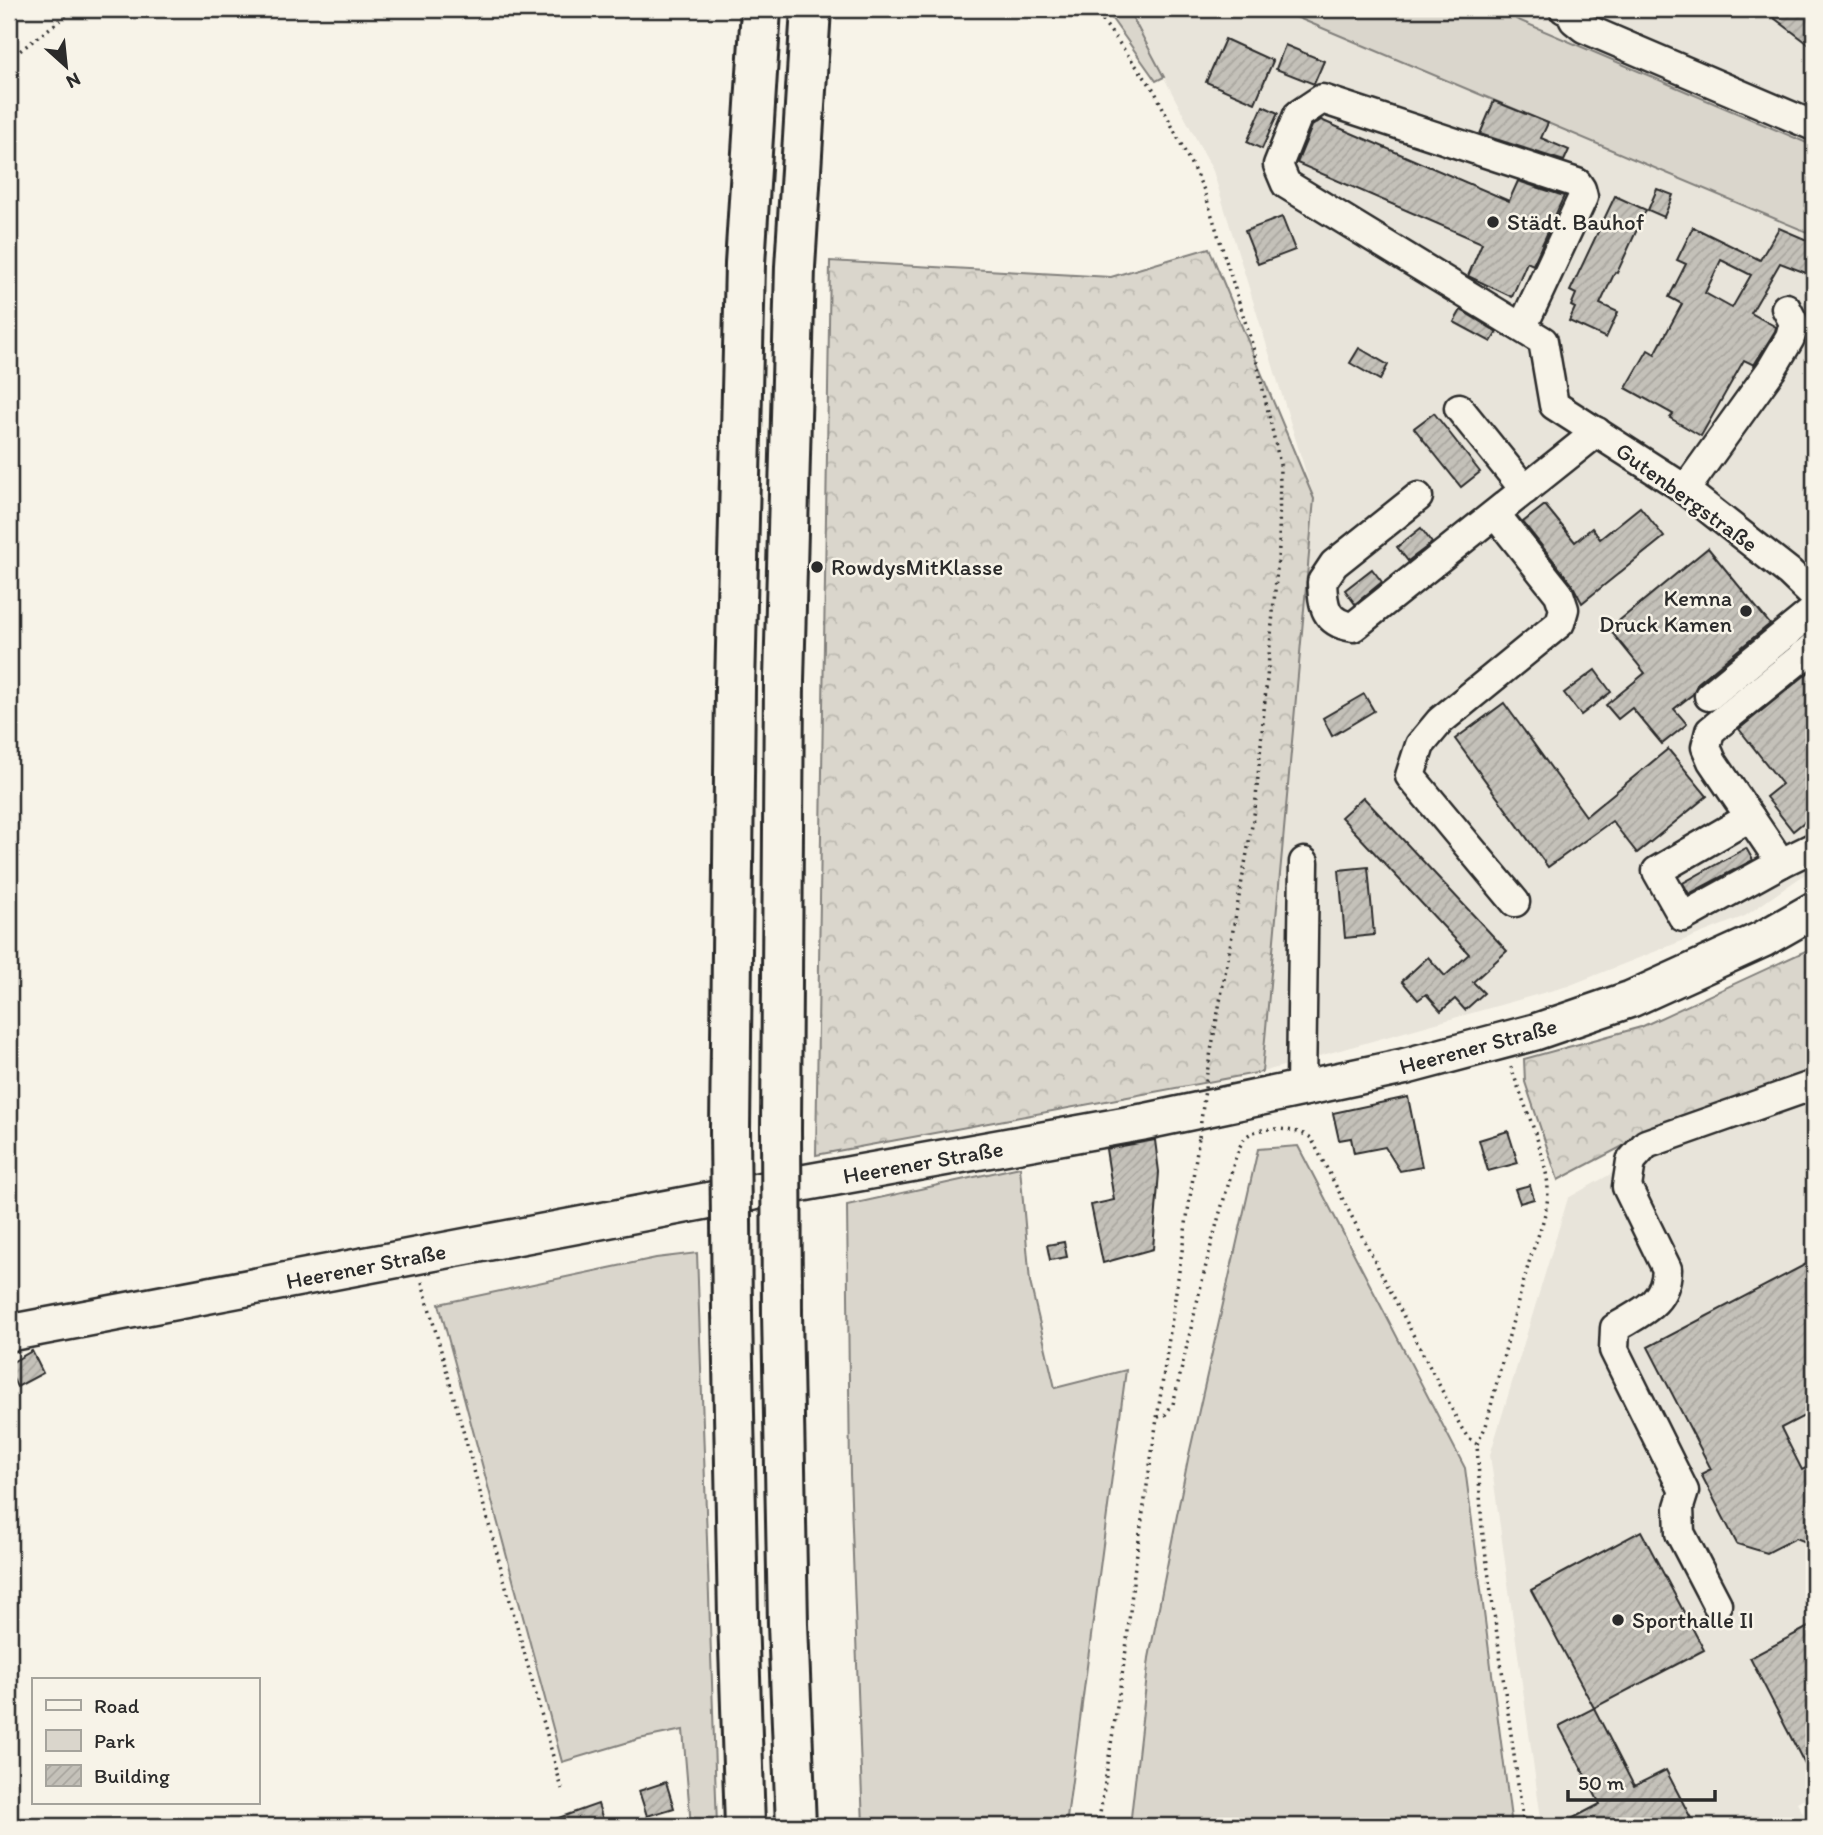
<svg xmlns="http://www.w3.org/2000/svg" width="1823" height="1835" font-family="Itim,sans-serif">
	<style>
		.built { fill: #e8e4da }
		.green { fill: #dad6cc; stroke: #82807c; stroke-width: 2 }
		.forest { fill: url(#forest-crowns); stroke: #82807c; stroke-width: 2 }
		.building { fill: url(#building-hatch); stroke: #2b2b2b; stroke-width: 2; fill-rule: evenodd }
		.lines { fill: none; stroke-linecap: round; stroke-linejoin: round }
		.minor-casing { stroke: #2b2b2b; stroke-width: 33 }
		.major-casing { stroke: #2b2b2b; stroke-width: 40 }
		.highway-casing { stroke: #2b2b2b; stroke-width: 44 }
		.path { stroke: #2b2b2b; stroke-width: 3.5; stroke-dasharray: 2 5; stroke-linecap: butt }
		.minor { stroke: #f7f3e8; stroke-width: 28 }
		.major { stroke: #f7f3e8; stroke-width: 35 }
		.highway { stroke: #f7f3e8; stroke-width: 38 }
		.highway-bridge-casing { stroke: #2b2b2b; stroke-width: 44; stroke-linecap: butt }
		.path-bridge { stroke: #2b2b2b; stroke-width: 3.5; stroke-dasharray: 2 5; stroke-linecap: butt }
		.highway-bridge { stroke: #f7f3e8; stroke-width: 38 }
		.poi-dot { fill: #2b2b2b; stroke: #f7f3e8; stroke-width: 2.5 }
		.labels { text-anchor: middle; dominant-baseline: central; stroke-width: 5; stroke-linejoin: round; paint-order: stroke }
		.poi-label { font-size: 23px; fill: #2b2b2b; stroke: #f7f3e8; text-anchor: start }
		.street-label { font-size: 23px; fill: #2b2b2b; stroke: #f7f3e8 }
	</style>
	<defs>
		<pattern id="forest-crowns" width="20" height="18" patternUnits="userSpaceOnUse" patternTransform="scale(1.75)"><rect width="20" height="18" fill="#dad6cc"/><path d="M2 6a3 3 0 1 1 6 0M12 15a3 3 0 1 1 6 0" fill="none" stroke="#bbb8af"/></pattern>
		<pattern id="building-hatch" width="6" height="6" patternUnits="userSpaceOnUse" patternTransform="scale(1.75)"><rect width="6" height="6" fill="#c4c1b9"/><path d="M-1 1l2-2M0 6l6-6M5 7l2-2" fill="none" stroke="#a9a69f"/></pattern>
	</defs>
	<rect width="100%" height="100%" fill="#f7f3e8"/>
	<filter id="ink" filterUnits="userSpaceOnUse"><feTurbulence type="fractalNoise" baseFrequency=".0143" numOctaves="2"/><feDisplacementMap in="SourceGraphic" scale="14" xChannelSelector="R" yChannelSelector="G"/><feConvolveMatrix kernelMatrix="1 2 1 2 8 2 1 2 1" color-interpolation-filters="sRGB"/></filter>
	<g filter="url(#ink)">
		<g class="built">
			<polygon points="1128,9 1277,9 1814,235 1814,868 1745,916 1568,986 1262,1072 1314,499 1213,171"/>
			<polygon points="1511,9 1814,9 1814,146 1516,19"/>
			<polygon points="1814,1098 1814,1793 1797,1802 1810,1826 1542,1826 1490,1455 1568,1198 1650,1152"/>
		</g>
		<g class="green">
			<polygon points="1105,9 1128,9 1164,77 1156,81"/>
			<polygon points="1277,9 1511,9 1516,19 1814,146 1814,235"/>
			<polygon points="1298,1146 1465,1468 1512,1826 1130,1826 1149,1658 1188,1459 1258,1149"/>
			<polygon points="1020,1167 1030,1282 1055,1388 1126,1370 1066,1826 863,1826 850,1474 847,1205"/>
			<polygon points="697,1253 717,1826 691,1826 683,1730 639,1739 562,1762 439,1304 656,1258"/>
		</g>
		<g class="forest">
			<polygon points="1209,248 1314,499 1262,1072 816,1155 830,261 1111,277"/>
			<polygon points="1814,947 1814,1076 1644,1135 1558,1180 1525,1082 1524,1059 1641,1027"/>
		</g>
		<g class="building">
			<polygon points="1762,9 1814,9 1814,48"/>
			<polygon points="1225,39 1273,61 1255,103 1206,82"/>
			<polygon points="1285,45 1324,61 1314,84 1276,69"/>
			<polygon points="1494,101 1548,123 1541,138 1569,150 1564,161 1480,134"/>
			<polygon points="1263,106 1278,113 1262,149 1247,142"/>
			<polygon points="1321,120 1509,201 1518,181 1564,196 1533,265 1527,262 1512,297 1468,276 1482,243 1297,163 1312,126"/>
			<polygon points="1657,189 1673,195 1664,217 1648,210"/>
			<polygon points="1615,196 1646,210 1617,273 1615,272 1600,304 1618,312 1606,338 1569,321 1575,308 1571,306 1576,294 1570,291"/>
			<polygon points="1282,217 1295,250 1258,264 1245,231"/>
			<path d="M1693,227L1760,260L1779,228L1814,243V276L1780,263L1751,313L1776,327L1775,331L1754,365L1744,360L1701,436L1670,418L1673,414L1626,388L1648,350L1655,354L1682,304L1669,297L1686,264L1677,260ZM1721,260L1751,275L1732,308L1705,293Z"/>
			<polygon points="1461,310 1497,332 1491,342 1454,322"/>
			<polygon points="1359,348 1388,365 1380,380 1350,363"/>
			<polygon points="1434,413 1480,472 1461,487 1414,428"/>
			<polygon points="1545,505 1575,542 1592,528 1600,539 1640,507 1664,537 1582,603 1572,584 1523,522"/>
			<polygon points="1421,528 1432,543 1408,561 1397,547"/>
			<polygon points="1708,548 1770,624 1698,683 1693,694 1674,709 1687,724 1662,744 1632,708 1618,719 1606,705 1645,673 1609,629"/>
			<polygon points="1372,569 1382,582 1355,604 1345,590"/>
			<polygon points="1814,668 1814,814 1793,831 1766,797 1782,784 1739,729"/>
			<polygon points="1595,670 1611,692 1581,715 1564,693"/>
			<polygon points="1364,694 1374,711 1332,736 1323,718"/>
			<polygon points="1504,703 1586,816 1668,749 1707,796 1637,853 1612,821 1548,867 1455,739"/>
			<polygon points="1363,797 1507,951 1473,982 1484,993 1465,1010 1455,999 1441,1011 1426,994 1418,1000 1402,981 1428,957 1445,976 1469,954 1341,817"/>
			<polygon points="1746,848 1753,860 1689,894 1683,883"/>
			<polygon points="1368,867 1374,935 1345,938 1339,870"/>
			<polygon points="1408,1097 1422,1167 1400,1171 1385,1147 1354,1153 1351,1138 1339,1140 1333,1113"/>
			<polygon points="1508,1131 1518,1163 1488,1171 1479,1140"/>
			<polygon points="1155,1140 1159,1172 1153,1249 1103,1263 1091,1205 1114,1200 1106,1149"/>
			<polygon points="1530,1185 1534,1199 1520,1203 1515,1189"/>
			<polygon points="1064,1242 1067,1257 1050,1260 1047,1245"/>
			<polygon points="1814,1260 1814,1411 1781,1428 1802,1470 1814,1464 1814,1545 1796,1538 1767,1553 1737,1544 1701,1474 1711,1469 1648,1347"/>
			<polygon points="32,1351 43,1373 17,1387 9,1371 9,1364"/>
			<polygon points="1641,1531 1704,1650 1594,1708 1531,1590"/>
			<polygon points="1814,1624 1814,1782 1750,1658"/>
			<polygon points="1594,1708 1634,1786 1666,1770 1695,1826 1558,1826 1600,1804 1559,1726"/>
			<polygon points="666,1782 674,1808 647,1816 639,1791"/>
			<polygon points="598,1804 604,1823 592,1826 547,1826 547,1822"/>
		</g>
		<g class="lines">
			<g class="minor-casing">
				<g id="minor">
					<polyline points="1564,9 1570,11 1574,20 1584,28 1814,126"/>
					<polyline points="1522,328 1583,197 1581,189 1577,183 1322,99 1298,115 1278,165 1286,184 1543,341 1554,405 1677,484 1789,572 1814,596"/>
					<polyline points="1459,408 1525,490"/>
					<polyline points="1685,490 1771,370 1790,338 1794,323 1786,308"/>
					<path d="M1418,497L1334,564L1322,582C1323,606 1325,623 1353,627L1597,432"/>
					<polyline points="1496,515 1559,594 1564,609 1560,623 1440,721 1420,745 1410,776 1515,902"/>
					<polyline points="1814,647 1710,731 1706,747 1712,761 1781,863 1814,847"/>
					<polyline points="1709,696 1814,610"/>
					<polyline points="1750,817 1657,871 1683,917 1781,863"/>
					<polyline points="1301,1089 1304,862"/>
					<path d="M1717,1604L1680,1533L1679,1507L1684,1491L1614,1350L1615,1328C1641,1312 1666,1304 1667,1269L1627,1187L1631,1161L1646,1144L1814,1085"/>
				</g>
			</g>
			<g class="major-casing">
				<polyline id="major" points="9,1333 764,1190 1143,1122 1403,1067 1535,1032 1631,999 1763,939 1814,910"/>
			</g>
			<g class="highway-casing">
				<g id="highway">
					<polyline points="781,1129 784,681 795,267 811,9"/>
					<polyline points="730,1130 735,688 745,264 761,9"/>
					<polyline points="732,1312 738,1617 745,1826"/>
					<polyline points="782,1312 788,1624 796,1826"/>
				</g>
			</g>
			<g class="path">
				<polyline points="1094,9 1154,90 1204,190 1254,350 1280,464 1279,547 1255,809 1207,1073"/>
				<polyline points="9,59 75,9"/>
				<polyline points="422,1282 562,1789"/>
				<path d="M1158,1417L1165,1415L1173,1404C1191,1332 1205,1260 1227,1189C1232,1173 1235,1151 1245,1138C1257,1124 1298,1128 1311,1138L1461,1427L1468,1438L1477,1444L1482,1528L1524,1826"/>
				<path d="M1477,1444L1486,1426C1499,1373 1513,1319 1528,1266C1536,1237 1552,1210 1547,1178C1541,1141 1523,1103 1511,1067"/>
				<polyline points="1098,1826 1126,1650 1134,1573 1199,1137"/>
			</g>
			<use href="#minor" class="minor"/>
			<use href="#major" class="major"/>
			<use href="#highway" class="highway"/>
			<g class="highway-bridge-casing">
				<g id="highway-bridge">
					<polyline points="781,1129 782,1312"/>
					<polyline points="730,1130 732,1312"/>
				</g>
			</g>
			<polyline class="path-bridge" points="1199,1137 1207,1073"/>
			<use href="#highway-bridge" class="highway-bridge"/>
		</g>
	</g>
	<g class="poi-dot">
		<circle cx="1493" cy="222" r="7"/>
		<circle cx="817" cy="567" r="7"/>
		<circle cx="1746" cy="611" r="7"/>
		<circle cx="1618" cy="1620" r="7"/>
	</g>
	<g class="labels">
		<g class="poi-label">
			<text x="1507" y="222">Städt. Bauhof</text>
			<text x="831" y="567">RowdysMitKlasse</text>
			<text x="1732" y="598" text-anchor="end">Kemna<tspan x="1732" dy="26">Druck Kamen</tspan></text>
			<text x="1632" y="1620">Sporthalle II</text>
		</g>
		<g class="street-label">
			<text transform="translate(1687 497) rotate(36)">Gutenbergstraße</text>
			<text transform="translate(1478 1046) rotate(-15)">Heerener Straße</text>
			<text transform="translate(923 1162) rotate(-10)">Heerener Straße</text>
			<text transform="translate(366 1266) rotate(-11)">Heerener Straße</text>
		</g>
	</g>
	<rect width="1823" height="1835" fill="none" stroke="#f7f3e8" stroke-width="35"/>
	<rect x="18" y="18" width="1788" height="1800" fill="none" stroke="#2b2b2b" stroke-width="2.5" filter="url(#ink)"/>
	<rect x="32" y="1678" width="228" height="126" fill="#f7f3e8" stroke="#a5a39c" stroke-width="2"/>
	<rect x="46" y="1700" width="35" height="10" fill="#f7f3e8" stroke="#a5a39c" stroke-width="2"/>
	<text x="94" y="1713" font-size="21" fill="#2b2b2b">Road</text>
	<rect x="46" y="1730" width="35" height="21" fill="#dad6cc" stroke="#a5a39c" stroke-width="2"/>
	<text x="94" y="1748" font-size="21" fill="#2b2b2b">Park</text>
	<rect x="46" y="1765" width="35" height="21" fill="url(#building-hatch)" stroke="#a5a39c" stroke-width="2"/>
	<text x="94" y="1783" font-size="21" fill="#2b2b2b">Building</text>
	<g transform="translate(66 66) rotate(153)" stroke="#f7f3e8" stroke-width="5" paint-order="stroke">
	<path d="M0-5L12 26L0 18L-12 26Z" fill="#2b2b2b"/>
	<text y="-10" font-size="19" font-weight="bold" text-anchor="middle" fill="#2b2b2b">N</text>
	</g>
	<path d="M1568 1790v10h147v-10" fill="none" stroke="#2b2b2b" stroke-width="3.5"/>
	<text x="1578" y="1790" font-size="21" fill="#2b2b2b" stroke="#f7f3e8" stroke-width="5" paint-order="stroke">50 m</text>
</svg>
